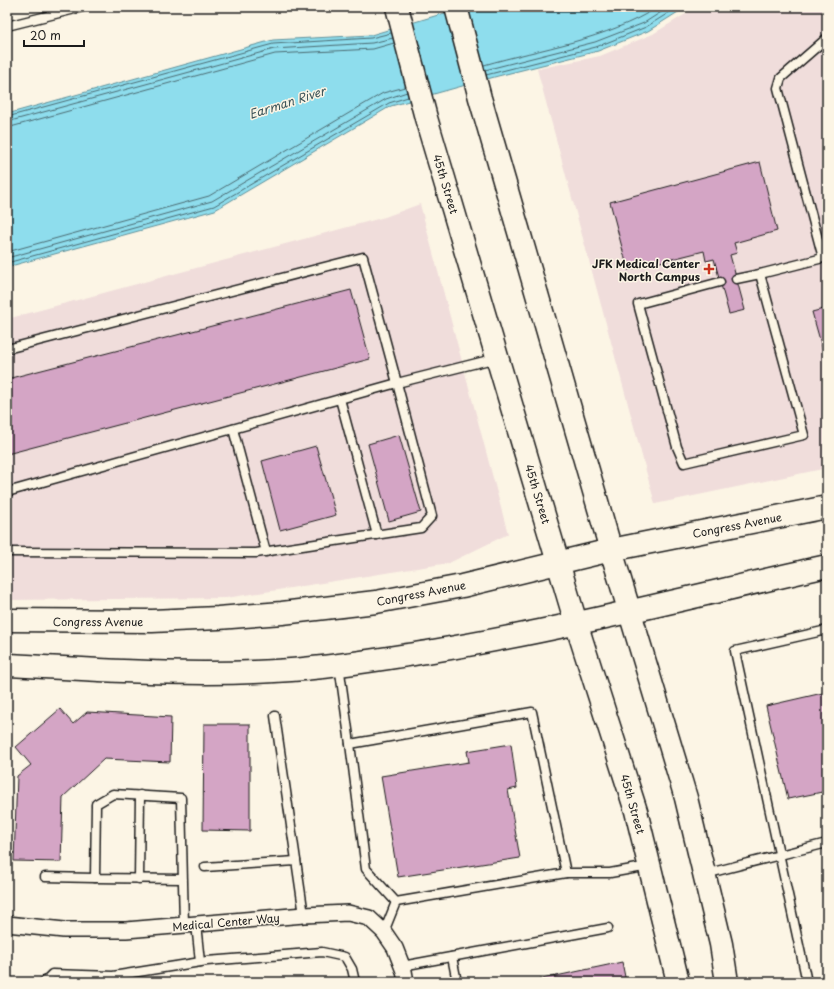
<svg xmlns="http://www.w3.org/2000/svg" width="834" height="989" font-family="'Playpen Sans',sans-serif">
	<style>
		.built { fill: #f0dddb }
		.water { fill: #8edded; stroke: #609099 }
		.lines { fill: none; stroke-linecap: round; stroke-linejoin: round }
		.shore { stroke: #4a6970; stroke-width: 1 }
		.building { fill: #d4a5c5; stroke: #1c1c1c }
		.lane-casing { stroke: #1c1c1c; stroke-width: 11 }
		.street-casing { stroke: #1c1c1c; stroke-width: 18 }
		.secondary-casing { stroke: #1c1c1c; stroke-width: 25 }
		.lane { stroke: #fcf5e5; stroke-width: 8 }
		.street { stroke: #fcf5e5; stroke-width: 15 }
		.secondary { stroke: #fcf5e5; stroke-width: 22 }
		.poi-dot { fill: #c8321e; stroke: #fcf5e5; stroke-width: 1.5 }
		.labels { text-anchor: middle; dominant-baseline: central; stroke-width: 3; stroke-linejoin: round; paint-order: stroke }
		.street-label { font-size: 11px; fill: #1c1c1c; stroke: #fcf5e5 }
		.poi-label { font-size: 11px; font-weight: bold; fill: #1c1c1c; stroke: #fcf5e5; text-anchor: end }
		.water-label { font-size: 12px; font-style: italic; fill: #3e565b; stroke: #fcf5e5 }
	</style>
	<rect width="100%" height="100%" fill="#fcf5e5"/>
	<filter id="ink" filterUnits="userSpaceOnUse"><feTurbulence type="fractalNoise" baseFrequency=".025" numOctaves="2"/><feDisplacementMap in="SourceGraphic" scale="8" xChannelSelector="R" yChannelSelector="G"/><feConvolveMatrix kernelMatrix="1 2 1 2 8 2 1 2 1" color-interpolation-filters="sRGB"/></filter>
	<g filter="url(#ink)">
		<g class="built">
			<polygon points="697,7 827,7 827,468 655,504 537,69 600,56 653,34"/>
			<polygon points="420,204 508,534 449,563 226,598 7,600 7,319 385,217"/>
		</g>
		<polygon class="water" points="465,7 686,7 648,31 598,51 498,76 391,106 215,210 7,267 7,114 273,40 371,35"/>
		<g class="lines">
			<g class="shore">
				<path d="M484,65C542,48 606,40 658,7"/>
				<polyline points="485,70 595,42 644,23 669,7"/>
				<polyline points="486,75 596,47 646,27 678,7"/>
				<polyline points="7,117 273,44 371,38 391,33"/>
				<polyline points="7,122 274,49 372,43 393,38"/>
				<polyline points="7,128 275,54 373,49 394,43"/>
				<polyline points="7,252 209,196 383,93 405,87"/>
				<polyline points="7,258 212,201 386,99 407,92"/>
				<polyline points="7,263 214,206 389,103 408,97"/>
			</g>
		</g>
		<g class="building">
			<polygon points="760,162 777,231 734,243 737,253 730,255 745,310 729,314 714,259 706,261 704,251 628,270 610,202"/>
			<polygon points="351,290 370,359 7,454 7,379"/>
			<polygon points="827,308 827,365 812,312"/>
			<polygon points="399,435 421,512 389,521 368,444"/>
			<polygon points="316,446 336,515 280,530 262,461"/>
			<polygon points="827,692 827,791 788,799 766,706"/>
			<polygon points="60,709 73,724 87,712 171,717 170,762 104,759 63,797 61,862 14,861 17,776 31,765 16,747"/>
			<polygon points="204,724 250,724 250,831 203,830"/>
			<polygon points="511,744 517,788 508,790 520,858 398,877 381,776 469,762 467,751"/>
			<polygon points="622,962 626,982 528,982"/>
		</g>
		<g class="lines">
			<g class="lane-casing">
				<g id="lane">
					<polyline points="7,26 83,7"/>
					<polyline points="823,258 778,88 781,78 827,38"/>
					<polyline points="736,279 760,274"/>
					<polyline points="720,282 638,304 677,447 684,463 804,435 760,274 827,257"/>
					<polyline points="7,349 363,257 397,383 497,358"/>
					<polyline points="340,399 377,535"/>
					<polyline points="233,429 266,552"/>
					<polyline points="7,492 397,383 432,516 421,528 256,553 7,552"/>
					<polyline points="339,665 350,744 532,712 566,873"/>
					<polyline points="275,716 304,915"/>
					<polyline points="350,744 366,869 396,902 566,873 610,873 649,866"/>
					<polyline points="205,867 296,861"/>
					<polyline points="705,874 827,843"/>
					<polyline points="45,877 95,878"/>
					<polyline points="139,879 140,795"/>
					<polyline points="183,879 95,878 96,804 113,794 181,798 184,925"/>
					<polyline points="196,924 200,962"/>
					<polyline points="384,932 396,902"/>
					<polyline points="452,957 457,982"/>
					<polyline points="402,966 608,928"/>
					<polyline points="44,982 52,974 113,976 207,961 322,952 345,957 352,969 355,982"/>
					<polyline points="807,982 735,651 827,630"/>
				</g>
			</g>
			<g class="street-casing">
				<polyline id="street" points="7,924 64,930 126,930 304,915 348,913 369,918 384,932 395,948 404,971 406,982"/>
			</g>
			<g class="secondary-casing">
				<g id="secondary">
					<polyline points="397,7 426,118 576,623 636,811 678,982"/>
					<polyline points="456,7 480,98 519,232 611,550 686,798 721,944 727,982"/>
					<polyline points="7,620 152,621 218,618 282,613 376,602 462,586 611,550 827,507"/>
					<path d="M7,665C102,670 196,677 291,670C336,667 382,659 427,652C562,630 694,596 827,566"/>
				</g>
			</g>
			<use href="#lane" class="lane"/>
			<use href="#street" class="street"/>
			<use href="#secondary" class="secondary"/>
		</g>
	</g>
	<path class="poi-dot" d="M707 263h4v4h4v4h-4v4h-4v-4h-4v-4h4z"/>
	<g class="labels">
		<g class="street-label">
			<text transform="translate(446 184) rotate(73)">45th Street</text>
			<text transform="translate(538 494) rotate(73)">45th Street</text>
			<text transform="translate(737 525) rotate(-11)">Congress Avenue</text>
			<text transform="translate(421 593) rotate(-11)">Congress Avenue</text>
			<text x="98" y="621">Congress Avenue</text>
			<text transform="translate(633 804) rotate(74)">45th Street</text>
			<text transform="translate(226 922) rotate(-5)">Medical Center Way</text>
		</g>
		<g class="poi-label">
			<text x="700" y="263">JFK Medical Center<tspan x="700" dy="13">North Campus</tspan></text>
		</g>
		<g class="water-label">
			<text transform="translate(287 102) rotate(-18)">Earman River</text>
		</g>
	</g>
	<rect width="834" height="989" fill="none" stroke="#fcf5e5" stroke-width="24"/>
	<rect x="12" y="12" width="810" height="965" fill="none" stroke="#1c1c1c" stroke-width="1.5" filter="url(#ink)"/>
	<path d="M24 40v6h60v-6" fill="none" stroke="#1c1c1c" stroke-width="2"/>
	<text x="30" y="40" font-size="12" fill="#1c1c1c" stroke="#fcf5e5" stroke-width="3" paint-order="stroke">20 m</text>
</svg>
